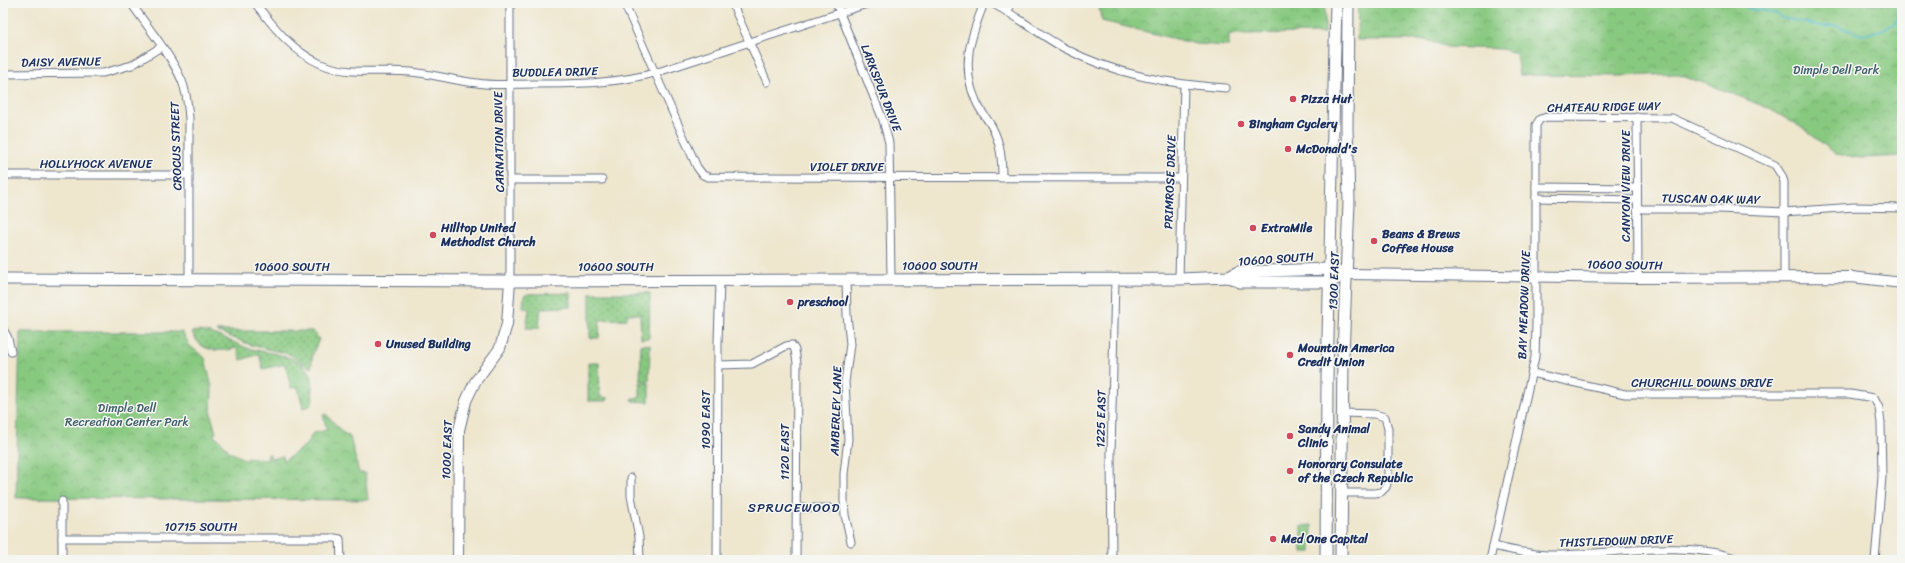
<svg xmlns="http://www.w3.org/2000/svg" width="1905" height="563" font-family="Sriracha,sans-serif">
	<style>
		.grass { fill: url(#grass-dots); stroke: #527c6f }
		.park { fill: url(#park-crowns); stroke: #527c6f }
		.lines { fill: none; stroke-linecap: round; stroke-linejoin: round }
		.stream { stroke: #4ab8c4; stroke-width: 2 }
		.street-casing { stroke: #656f85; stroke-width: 9 }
		.secondary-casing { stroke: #656f85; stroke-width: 12 }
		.primary-casing { stroke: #656f85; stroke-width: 13 }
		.street { stroke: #fff; stroke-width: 7 }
		.secondary { stroke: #fff; stroke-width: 10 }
		.primary { stroke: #fff; stroke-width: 11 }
		.poi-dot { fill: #d1495b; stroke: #f6f6f2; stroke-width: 1.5 }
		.labels { text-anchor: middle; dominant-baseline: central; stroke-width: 3; stroke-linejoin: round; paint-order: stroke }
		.street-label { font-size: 12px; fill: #1b2f5e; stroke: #f6f6f2 }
		.park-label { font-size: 12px; fill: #3c5d68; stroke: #f6f6f2 }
		.poi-label { font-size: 12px; font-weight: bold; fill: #1b2f5e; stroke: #f6f6f2; text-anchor: start }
		.neighbourhood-label { font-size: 13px; letter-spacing: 1px; fill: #1b2f5e; stroke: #f6f6f2 }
	</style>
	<defs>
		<pattern id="grass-dots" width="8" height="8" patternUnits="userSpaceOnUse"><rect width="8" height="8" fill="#88c980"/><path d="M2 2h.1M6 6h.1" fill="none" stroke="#6ea46c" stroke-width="1.8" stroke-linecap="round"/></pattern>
		<pattern id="park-crowns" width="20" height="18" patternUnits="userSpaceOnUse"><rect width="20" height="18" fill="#88c980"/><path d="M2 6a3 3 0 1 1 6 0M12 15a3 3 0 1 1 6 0" fill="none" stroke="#6ea46c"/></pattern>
	</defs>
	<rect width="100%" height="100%" fill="#f6f6f2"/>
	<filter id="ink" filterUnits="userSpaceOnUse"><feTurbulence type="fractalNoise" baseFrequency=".025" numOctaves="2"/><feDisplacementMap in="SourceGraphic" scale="8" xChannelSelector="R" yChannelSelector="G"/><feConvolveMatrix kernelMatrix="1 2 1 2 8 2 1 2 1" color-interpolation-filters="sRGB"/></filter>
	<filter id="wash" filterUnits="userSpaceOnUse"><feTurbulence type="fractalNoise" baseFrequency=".012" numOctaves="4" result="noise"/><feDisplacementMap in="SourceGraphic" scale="16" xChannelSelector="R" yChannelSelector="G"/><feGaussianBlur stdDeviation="0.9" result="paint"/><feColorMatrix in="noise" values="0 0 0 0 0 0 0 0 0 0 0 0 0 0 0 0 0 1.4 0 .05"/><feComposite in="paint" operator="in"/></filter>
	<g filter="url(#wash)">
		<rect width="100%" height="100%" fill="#eee6cd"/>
		<g class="grass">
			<polygon points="571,293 571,307 541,308 539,328 526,328 529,309 523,307 524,296 528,294"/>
			<polygon points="590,293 650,293 649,338 641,339 640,314 627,314 627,319 600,320 599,338 590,338"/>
			<path d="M198,331C216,332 231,342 247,348C269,354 317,355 312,388C311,397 316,395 310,406L303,408L298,387L291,388L285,364L263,369L259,354L241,360L237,348C219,352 200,353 192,332Z"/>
			<polygon points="216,331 313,331 319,339 313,353 311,368 289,354 251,345"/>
			<polygon points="641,344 650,345 649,381 640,381"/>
			<polygon points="588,363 599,363 600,397 608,398 607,401 588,401"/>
			<polygon points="640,383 649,383 649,402 632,401 632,398 640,398"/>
		</g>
		<g class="park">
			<polygon points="1098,3 1325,3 1325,33 1229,34 1229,46 1196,44 1102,21"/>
			<polygon points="1358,3 1902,3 1902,156 1862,158 1836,154 1804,129 1768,108 1713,86 1675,74 1624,76 1519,75 1516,53 1502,49 1447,47 1427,40 1357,40"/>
			<polygon points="20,332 182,332 190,346 205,358 212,388 211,415 216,433 214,433 215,438 218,438 229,451 247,461 248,457 268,460 267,455 270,454 271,459 283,456 284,461 306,445 313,433 327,430 323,415 326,414 342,432 350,437 359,473 365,473 368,500 16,498"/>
			<polygon points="1312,525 1311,552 1302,552 1302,526"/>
		</g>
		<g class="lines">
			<polyline class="stream" points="1737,3 1754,10 1762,10 1776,14 1782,18 1821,26 1838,26 1856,33 1867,34 1881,30 1894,24 1898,17 1902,16"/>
		</g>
	</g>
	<g filter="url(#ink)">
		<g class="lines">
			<g class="street-casing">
				<g id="street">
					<path d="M131,3C148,28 170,53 182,81C187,93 188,106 189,118V280"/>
					<path d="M255,3C274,27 292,51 321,64C349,76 381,69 411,72C433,74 455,81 477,83C495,86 514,84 532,84C575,84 619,84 661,71L870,3"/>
					<polyline points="510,3 510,281"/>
					<polyline points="624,3 697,167 703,175 708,177 1181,178"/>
					<polyline points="732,3 767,82"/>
					<polyline points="836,3 883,120 889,143 891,279"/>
					<path d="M984,3C971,37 960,65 976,101C980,111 987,118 992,127C1001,144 1002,160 1002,178"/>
					<path d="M991,3C1017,15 1039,35 1064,48C1115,75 1169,84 1226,88"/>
					<polyline points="1007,12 1012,3"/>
					<polyline points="3,74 103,73 132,65 161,47"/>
					<polyline points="1637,117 1638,278"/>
					<polyline points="3,175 189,175"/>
					<polyline points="510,180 602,180"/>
					<polyline points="1536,187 1637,188"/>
					<polyline points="1536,198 1637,200"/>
					<polyline points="1637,209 1719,209 1784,212 1855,207 1902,208"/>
					<polyline points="846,279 847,315 850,344 845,382 848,439 844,474 844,500 845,515 851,542"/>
					<polyline points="1179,279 1184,85"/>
					<polyline points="3,329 8,338 11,352"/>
					<polyline points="718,365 752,364 786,346 792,345 795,350 797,363 796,560"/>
					<polyline points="1532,373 1625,394 1850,394 1874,398 1879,408 1881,423 1882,477 1875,560"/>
					<polyline points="631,478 631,496 639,537 640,560"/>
					<polyline points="1342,493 1375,493 1381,492 1386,487 1388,480 1388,429 1385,417 1374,414 1343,413"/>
					<polyline points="796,508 829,508"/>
					<polyline points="62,538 335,538 340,539 341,560"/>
					<path d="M1493,546C1512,550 1531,555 1550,555C1613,555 1680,538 1741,560"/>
					<polyline points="62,560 62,501"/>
					<polyline points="717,560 718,343 720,280"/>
					<polyline points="1112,560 1111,454 1115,279"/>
					<polyline points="1490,560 1535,357 1536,324 1536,125 1540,119 1547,117 1672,118 1775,165 1782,176 1784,182 1784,278"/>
				</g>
			</g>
			<g class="secondary-casing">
				<g id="secondary">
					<polyline points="1348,274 1638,278 1852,277 1902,283"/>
					<polyline points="458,560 459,430 466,401 475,382 500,348 507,324 510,281"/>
				</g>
			</g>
			<g class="primary-casing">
				<g id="primary">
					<polyline points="1229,277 1240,282 1330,282 1336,279"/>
					<polyline points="3,279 510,281 1179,279 1229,277 1238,272 1330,269 1348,274"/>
					<polyline points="1326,560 1327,379 1336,3"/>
					<polyline points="1341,560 1343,356 1349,202 1347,127 1348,3"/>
				</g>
			</g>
			<use href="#street" class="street"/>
			<use href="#secondary" class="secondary"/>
			<use href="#primary" class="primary"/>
		</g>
	</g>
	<g class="poi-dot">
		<circle cx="1293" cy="99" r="4"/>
		<circle cx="1241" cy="124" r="4"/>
		<circle cx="1288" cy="149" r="4"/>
		<circle cx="1253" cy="228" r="4"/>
		<circle cx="433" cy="235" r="4"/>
		<circle cx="1374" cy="241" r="4"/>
		<circle cx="790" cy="302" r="4"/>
		<circle cx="378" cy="344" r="4"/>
		<circle cx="1290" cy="355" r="4"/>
		<circle cx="1290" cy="436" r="4"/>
		<circle cx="1290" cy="471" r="4"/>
		<circle cx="1273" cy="539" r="4"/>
	</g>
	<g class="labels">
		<g class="street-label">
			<text transform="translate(61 62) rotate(-1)">DAISY AVENUE</text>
			<text transform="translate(555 72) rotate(-1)">BUDDLEA DRIVE</text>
			<text transform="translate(881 88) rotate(69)">LARKSPUR DRIVE</text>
			<text transform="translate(1604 107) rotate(-1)">CHATEAU RIDGE WAY</text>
			<text transform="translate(499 142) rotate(-91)">CARNATION DRIVE</text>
			<text transform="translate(176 146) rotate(-92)">CROCUS STREET</text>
			<text x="96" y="164">HOLLYHOCK AVENUE</text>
			<text x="847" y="167">VIOLET DRIVE</text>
			<text transform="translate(1170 182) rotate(-88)">PRIMROSE DRIVE</text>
			<text transform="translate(1626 186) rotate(-90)">CANYON VIEW DRIVE</text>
			<text transform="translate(1711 199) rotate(1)">TUSCAN OAK WAY</text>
			<text transform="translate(1276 259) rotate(-4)">10600 SOUTH</text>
			<text transform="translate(1625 265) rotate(1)">10600 SOUTH</text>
			<text x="940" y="266">10600 SOUTH</text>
			<text x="292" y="267">10600 SOUTH</text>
			<text x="616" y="267">10600 SOUTH</text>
			<text transform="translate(1334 281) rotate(-88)">1300 EAST</text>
			<text transform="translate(1524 305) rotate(-88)">BAY MEADOW DRIVE</text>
			<text x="1702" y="383">CHURCHILL DOWNS DRIVE</text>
			<text transform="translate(836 411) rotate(-88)">AMBERLEY LANE</text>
			<text transform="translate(1101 419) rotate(-89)">1225 EAST</text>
			<text transform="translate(706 420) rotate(-90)">1090 EAST</text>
			<text transform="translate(447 450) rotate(-88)">1000 EAST</text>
			<text transform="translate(785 452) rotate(-90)">1120 EAST</text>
			<text x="201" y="527">10715 SOUTH</text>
			<text transform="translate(1616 541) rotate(-2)">THISTLEDOWN DRIVE</text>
		</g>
		<g class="park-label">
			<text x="1836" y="70">Dimple Dell Park</text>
			<text x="127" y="408">Dimple Dell<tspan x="127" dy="14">Recreation Center Park</tspan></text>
		</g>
		<g class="poi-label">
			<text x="1301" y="99">Pizza Hut</text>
			<text x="1249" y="124">Bingham Cyclery</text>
			<text x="1296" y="149">McDonald's</text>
			<text x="441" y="228">Hilltop United<tspan x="441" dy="14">Methodist Church</tspan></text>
			<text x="1261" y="228">ExtraMile</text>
			<text x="1382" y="234">Beans &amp; Brews<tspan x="1382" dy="14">Coffee House</tspan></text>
			<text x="798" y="302">preschool</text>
			<text x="386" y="344">Unused Building</text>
			<text x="1298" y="348">Mountain America<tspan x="1298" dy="14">Credit Union</tspan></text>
			<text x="1298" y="429">Sandy Animal<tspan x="1298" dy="14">Clinic</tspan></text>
			<text x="1298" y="464">Honorary Consulate<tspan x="1298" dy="14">of the Czech Republic</tspan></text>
			<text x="1281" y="539">Med One Capital</text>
		</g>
		<g class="neighbourhood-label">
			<text x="794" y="507">SPRUCEWOOD</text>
		</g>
	</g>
	<rect width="1905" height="563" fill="none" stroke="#f6f6f2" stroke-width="16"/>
</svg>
